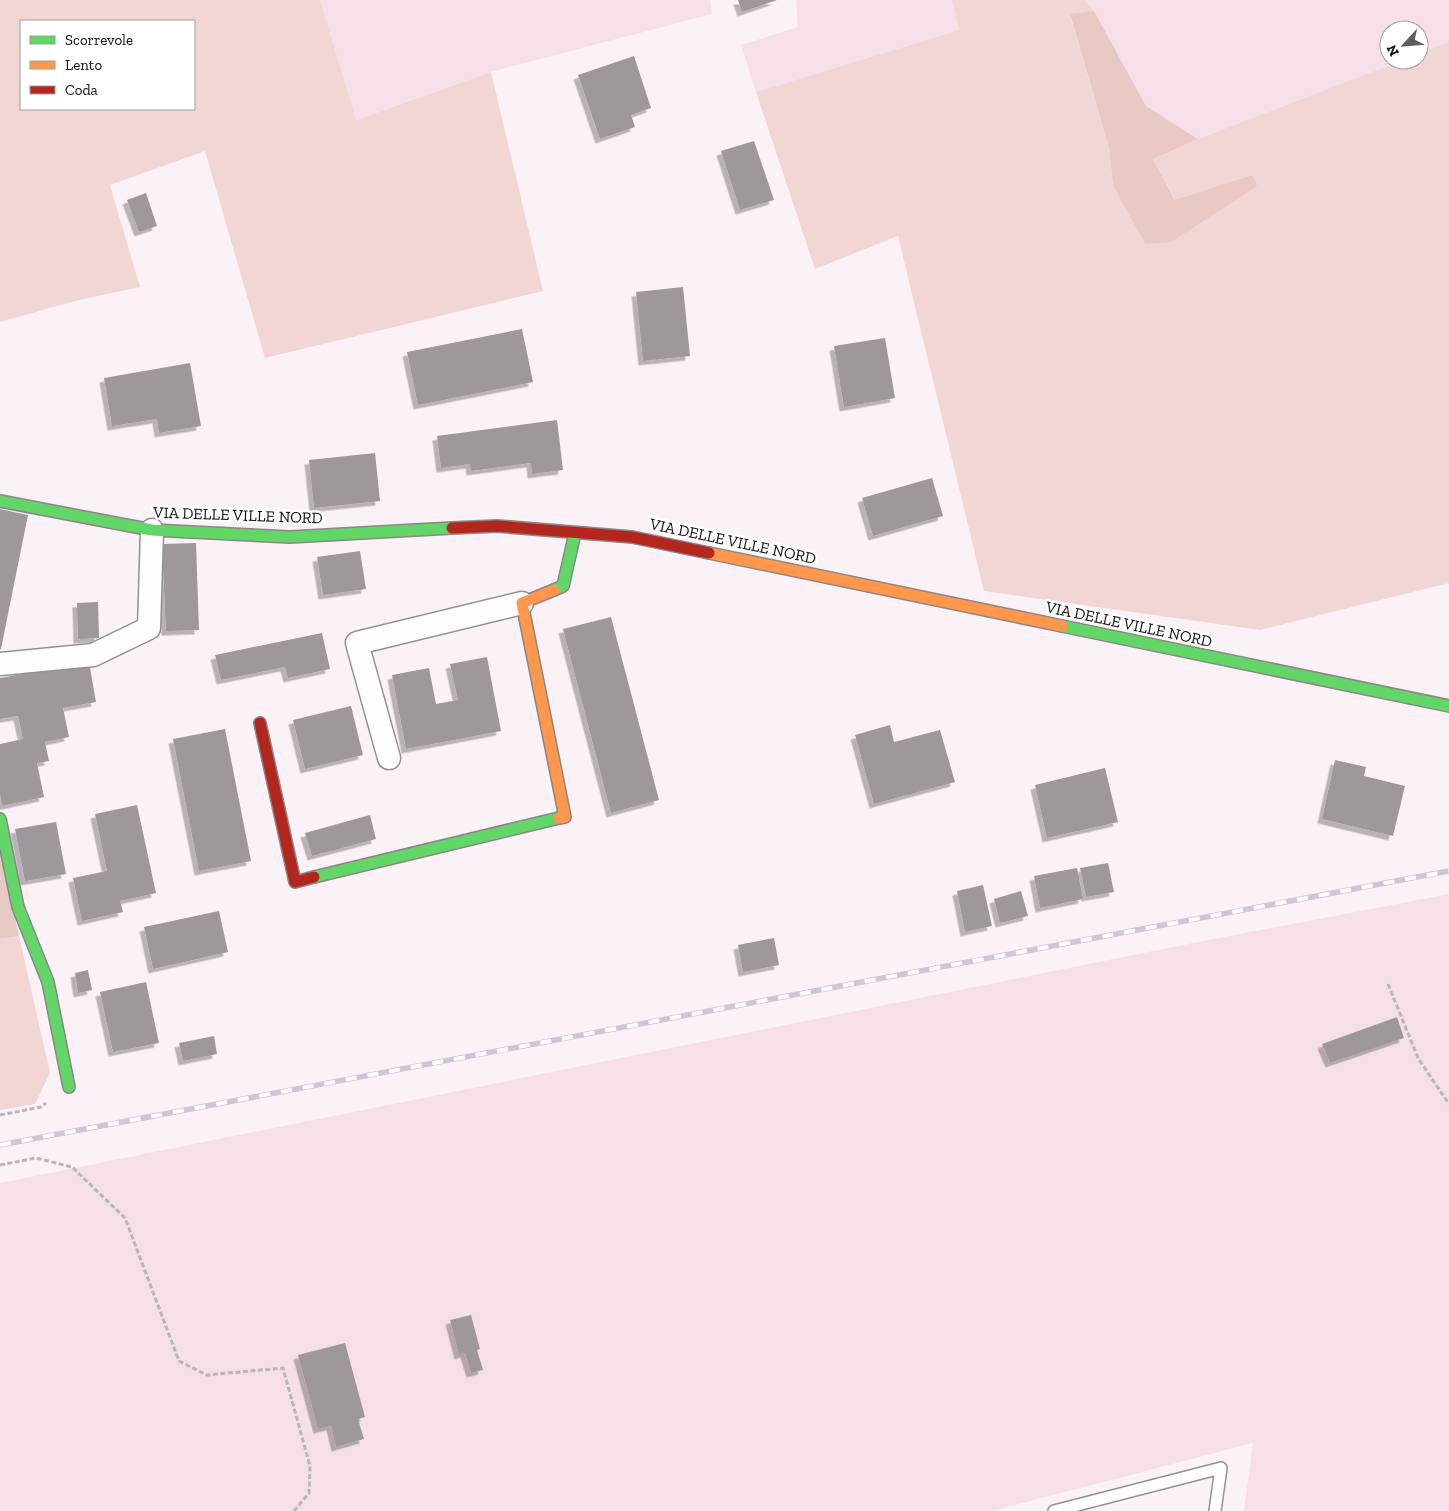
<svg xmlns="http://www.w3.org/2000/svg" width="1449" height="1511" font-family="'Zilla Slab',serif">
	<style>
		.farmland { fill: #f7dfe9 }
		.green { fill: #f1d6d4; fill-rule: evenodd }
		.forest { fill: #e8c9c3 }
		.building { fill: #9e989c; filter: url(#shadow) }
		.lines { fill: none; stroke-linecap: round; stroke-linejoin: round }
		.lane-casing { stroke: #949092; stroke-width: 14 }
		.street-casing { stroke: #949092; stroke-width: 25 }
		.fast-casing { stroke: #8b8789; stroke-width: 14 }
		.slow-casing { stroke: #8b8789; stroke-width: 14 }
		.jam-casing { stroke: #8b8789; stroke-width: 14 }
		.path { stroke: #b8b6b7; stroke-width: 3; stroke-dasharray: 5 2.5; stroke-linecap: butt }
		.lane { stroke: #fefdfe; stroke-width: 11 }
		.street { stroke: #fefdfe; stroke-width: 22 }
		.fast { stroke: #63d668; stroke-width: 11 }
		.slow { stroke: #ff974d; stroke-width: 11 }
		.jam { stroke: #b3261e; stroke-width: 11 }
		.rail-casing { stroke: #d0c4d7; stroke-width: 5.5 }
		.rail { stroke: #fff; stroke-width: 4; stroke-dasharray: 11; stroke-linecap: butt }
		.labels { text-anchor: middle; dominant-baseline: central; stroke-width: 5; stroke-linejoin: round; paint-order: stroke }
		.street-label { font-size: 16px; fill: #0d0d0d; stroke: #fff }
	</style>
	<defs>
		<filter id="shadow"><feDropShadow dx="-4.5" dy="4.5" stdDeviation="0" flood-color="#0004"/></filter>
	</defs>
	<rect width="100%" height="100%" fill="#fbf2f7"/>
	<g class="farmland">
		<polygon points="320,0 710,0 712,14 491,72 355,120"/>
		<polygon points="796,0 952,0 959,30 756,92 741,45 798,27"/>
		<polygon points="1084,0 1449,0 1449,42 1419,54 1419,30 1389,30 1389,60 1403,60 1198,139 1146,106 1094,11"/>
		<polygon points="1449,894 1449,1511 1244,1511 1253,1443 992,1511 0,1511 0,1183 1198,942"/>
	</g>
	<g class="green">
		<path d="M0,0H320L356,120L491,72L543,291L265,358L205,151L110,185L140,287L79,300L0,322ZM21,21H194V109H21Z"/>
		<polygon points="952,0 1084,0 1094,11 1070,15 1109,148 1113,186 1145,244 1252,175 1176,201 1153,159 1198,139 1403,60 1419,60 1419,54 1449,42 1449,583 1260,630 984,591 898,236 815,269 756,92 959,30"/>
		<polygon points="19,936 50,1073 35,1104 0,1110 0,939"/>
	</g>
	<g class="forest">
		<polygon points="1094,11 1146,106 1198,139 1153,159 1175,200 1252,175 1257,186 1171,242 1145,244 1113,186 1109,148 1070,14"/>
		<polygon points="0,851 19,936 0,939"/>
	</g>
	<g class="building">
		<polygon points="738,0 777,0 742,12"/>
		<polygon points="634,56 651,108 631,115 635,127 600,139 578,75"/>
		<polygon points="754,141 774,200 740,210 721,151"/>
		<polygon points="146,193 157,226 139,232 127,200"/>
		<polygon points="683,287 690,356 643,361 636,292"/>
		<polygon points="522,329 533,382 418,405 407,352"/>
		<polygon points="885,338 895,398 844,407 834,346"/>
		<polygon points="190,363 201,426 159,433 157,419 112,426 104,378"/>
		<polygon points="557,420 563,470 532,474 531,463 471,471 470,464 441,468 437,436"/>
		<polygon points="375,453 380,501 314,508 309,460"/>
		<polygon points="932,478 943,516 873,536 862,498"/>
		<polygon points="0,509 28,515 1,649 0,649"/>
		<polygon points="196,543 199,630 166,631 162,544"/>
		<polygon points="360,551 366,589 323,595 317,557"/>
		<polygon points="98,602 99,638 78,639 77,603"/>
		<polygon points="611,617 659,800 611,813 563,629"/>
		<polygon points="322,633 330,669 288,678 285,667 221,680 215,655"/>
		<polygon points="487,657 501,731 406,749 392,675 429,668 436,704 458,700 450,664"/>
		<polygon points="89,662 96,702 63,708 69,737 45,742 49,761 37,763 44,797 2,806 0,794 0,744 23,739 18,716 0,719 0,678"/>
		<polygon points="351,706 363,755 305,769 293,720"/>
		<polygon points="890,725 894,742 940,730 955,782 874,804 855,735"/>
		<polygon points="225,729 251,861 199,871 173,739"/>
		<polygon points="1335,760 1366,767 1364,776 1405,786 1393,836 1322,819"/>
		<polygon points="1105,768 1118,822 1047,838 1035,785"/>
		<polygon points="137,805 156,893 120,901 123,912 82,921 73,878 107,871 95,814"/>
		<polygon points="370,815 376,839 312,856 305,833"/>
		<polygon points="56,822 66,874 25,881 15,829"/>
		<polygon points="1108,863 1114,892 1086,897 1080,868"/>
		<polygon points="1077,868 1083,899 1040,908 1034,876"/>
		<polygon points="983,885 992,926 965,932 957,891"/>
		<polygon points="1021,891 1028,916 1000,923 994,899"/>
		<polygon points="219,911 228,952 153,969 144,927"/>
		<polygon points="774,938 779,965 743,972 738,945"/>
		<polygon points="88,970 92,990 78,993 75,973"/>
		<polygon points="146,982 159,1043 113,1052 100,992"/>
		<polygon points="1397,1017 1404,1038 1330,1063 1322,1044"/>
		<polygon points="214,1036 217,1054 183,1061 179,1043"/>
		<polygon points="471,1315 480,1349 477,1350 483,1370 471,1373 465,1353 459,1355 450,1320"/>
		<polygon points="345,1343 365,1417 358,1419 364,1439 336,1447 331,1426 318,1429 298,1355"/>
	</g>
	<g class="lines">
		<g class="lane-casing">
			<polyline id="lane" points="1054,1511 1221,1468 1215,1511"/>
		</g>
		<g class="street-casing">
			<g id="street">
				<polyline points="0,664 93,655 149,628 152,530"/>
				<polyline points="389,758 357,643 522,603"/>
			</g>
		</g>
		<g class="fast-casing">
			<g id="fast">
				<polyline points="0,501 152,530 290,537 452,528"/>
				<polyline points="554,590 563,586 575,533"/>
				<polyline points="1062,626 1449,706"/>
				<polyline points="0,819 18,907 48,982 69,1087"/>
				<polyline points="314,877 559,818"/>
			</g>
		</g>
		<g class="slow-casing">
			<g id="slow">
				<polyline points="709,553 1062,626"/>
				<polyline points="554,590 522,603 565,817 559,818"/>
			</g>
		</g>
		<g class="jam-casing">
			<g id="jam">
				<polyline points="452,528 497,526 632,537 709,553"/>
				<polyline points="260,723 295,882 314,877"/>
			</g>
		</g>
		<g class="path">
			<polyline points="1388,984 1418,1058 1449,1104"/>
			<polyline points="0,1115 41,1107 46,1103"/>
			<polyline points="0,1165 36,1158 72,1167 125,1218 179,1361 207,1375 283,1368 310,1466 309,1493 294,1511"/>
		</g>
		<use href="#lane" class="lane"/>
		<use href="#street" class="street"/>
		<use href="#fast" class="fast"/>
		<use href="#slow" class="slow"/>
		<use href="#jam" class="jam"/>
		<g class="rail-casing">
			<polyline id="rail" points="0,1145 1449,871"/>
		</g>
		<use href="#rail" class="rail"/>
	</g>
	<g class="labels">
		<g class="street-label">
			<text transform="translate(238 515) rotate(2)">VIA DELLE VILLE NORD</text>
			<text transform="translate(733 541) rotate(12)">VIA DELLE VILLE NORD</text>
			<text transform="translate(1129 624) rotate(12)">VIA DELLE VILLE NORD</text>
		</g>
	</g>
	<rect x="20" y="20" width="175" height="90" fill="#ffffff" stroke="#9e9e9e"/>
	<rect x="30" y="36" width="25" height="8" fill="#63d668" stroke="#9e9e9e"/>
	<text x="65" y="45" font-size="15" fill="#0d0d0d">Scorrevole</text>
	<rect x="30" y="61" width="25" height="8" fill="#ff974d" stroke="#9e9e9e"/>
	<text x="65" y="70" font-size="15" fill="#0d0d0d">Lento</text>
	<rect x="30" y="86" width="25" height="8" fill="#b3261e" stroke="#9e9e9e"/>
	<text x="65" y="95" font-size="15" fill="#0d0d0d">Coda</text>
	<g transform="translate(1404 45) rotate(244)"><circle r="24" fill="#ffffff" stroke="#9e9e9e"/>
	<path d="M0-4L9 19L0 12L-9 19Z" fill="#605d5f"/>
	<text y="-8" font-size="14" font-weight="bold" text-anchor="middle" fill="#0d0d0d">N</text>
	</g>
</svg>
